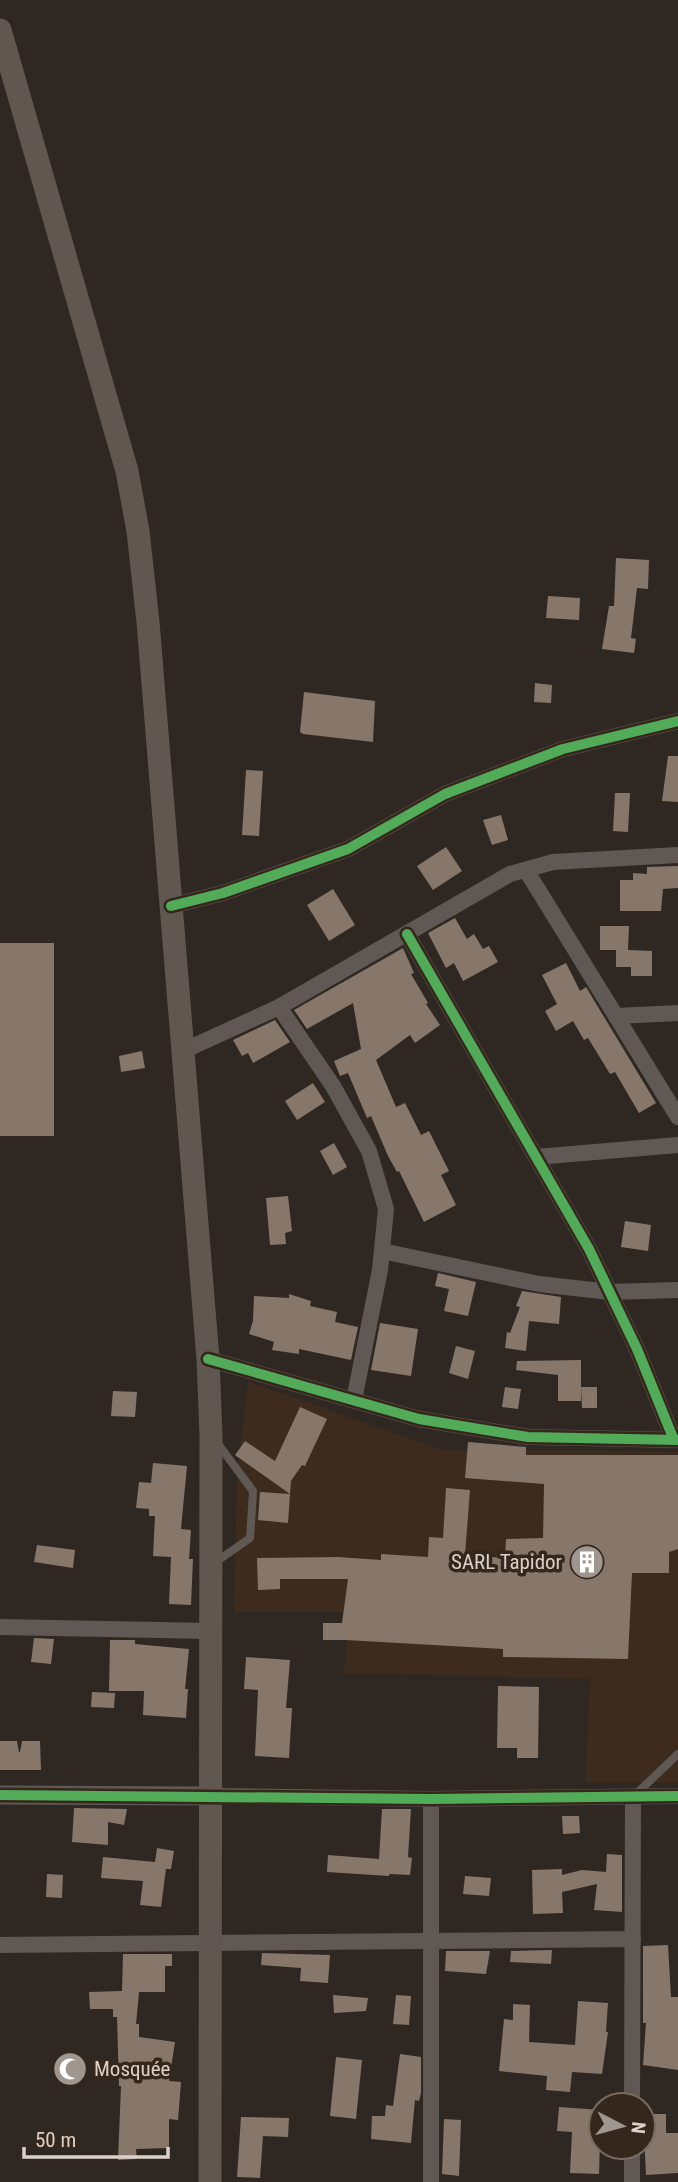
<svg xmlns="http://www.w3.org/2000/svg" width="678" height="2182" font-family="'Roboto Condensed',sans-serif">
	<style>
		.built { fill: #3d2b1d }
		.building { fill: #86776a }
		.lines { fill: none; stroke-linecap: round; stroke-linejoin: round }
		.service { stroke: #605854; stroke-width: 8 }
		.minor { stroke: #605854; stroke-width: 16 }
		.tertiary { stroke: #605854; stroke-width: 19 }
		.secondary { stroke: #5f5750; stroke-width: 23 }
		.cycleway-casing { stroke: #35271c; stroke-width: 15 }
		.cycleway { stroke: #51ab58; stroke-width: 10 }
		.labels { text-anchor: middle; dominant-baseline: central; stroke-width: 7; stroke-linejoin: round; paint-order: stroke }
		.poi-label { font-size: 21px; fill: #dbd1ca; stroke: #35271c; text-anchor: end }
	</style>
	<rect width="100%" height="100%" fill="#2f2822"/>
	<polygon class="built" points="248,1381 439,1449 678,1452 678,1783 585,1782 590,1679 344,1673 349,1612 234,1612 237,1477"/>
	<g class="building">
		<polygon points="616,558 649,560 648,589 637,588 631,638 636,639 634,653 602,649 609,606 614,606"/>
		<polygon points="548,596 580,598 579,620 546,618"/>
		<polygon points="535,683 552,685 551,703 534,702"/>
		<polygon points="304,692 375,701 373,742 303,734 300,732"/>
		<polygon points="668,756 678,756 678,802 662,801"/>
		<polygon points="246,770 263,771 259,836 242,835"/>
		<polygon points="615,793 630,793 628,832 613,831"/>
		<polygon points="501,815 508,840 492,845 483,820"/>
		<polygon points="446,847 462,871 433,890 417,866"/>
		<polygon points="678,866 678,888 663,889 661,911 620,911 620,880 633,880 633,873 647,874 647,867"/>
		<polygon points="333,889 355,925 329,941 307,905"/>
		<polygon points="455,918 467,939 474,934 483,949 489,946 498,962 463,981 454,963 446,968 428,933"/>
		<polygon points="600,926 629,926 628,950 652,951 652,976 631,976 631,967 616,967 616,950 600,950"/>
		<rect x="0" y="943" width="54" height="193"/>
		<polygon points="403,948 414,973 411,974 428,1003 426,1004 440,1025 415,1043 410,1035 376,1060 396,1107 405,1103 421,1135 429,1131 449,1171 441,1175 456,1205 424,1222 399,1171 397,1172 388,1156 371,1116 367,1118 348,1073 340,1076 334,1061 361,1049 353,1003 307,1029 294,1010"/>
		<polygon points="566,963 580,991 586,987 656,1103 639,1113 615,1072 610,1074 588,1038 584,1040 573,1021 556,1031 545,1011 557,1004 542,975"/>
		<polygon points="275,1020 290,1042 253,1063 248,1053 242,1056 233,1040"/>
		<polygon points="142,1051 145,1068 121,1072 119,1056"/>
		<polygon points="313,1083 325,1102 297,1120 285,1101"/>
		<polygon points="334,1143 347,1167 333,1175 320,1151"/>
		<polygon points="288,1196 292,1231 285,1233 286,1244 270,1245 266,1198"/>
		<polygon points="625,1221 651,1225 648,1251 621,1247"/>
		<polygon points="438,1273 476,1282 468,1316 444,1311 449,1289 435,1286"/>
		<polygon points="522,1291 561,1297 559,1324 529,1321 526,1351 505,1348 507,1332 510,1333 520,1307 516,1306"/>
		<polygon points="289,1294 311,1301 310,1306 337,1312 335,1322 358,1327 351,1360 299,1349 299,1354 272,1350 274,1342 249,1334 253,1321 254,1296 289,1298"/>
		<polygon points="380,1323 418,1329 411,1376 371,1370"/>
		<polygon points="456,1346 475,1351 468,1379 449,1373"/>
		<polygon points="581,1360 581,1401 558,1401 558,1375 516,1370 517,1361"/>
		<polygon points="505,1387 521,1389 518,1409 502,1407"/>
		<polygon points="581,1387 597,1387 597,1408 582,1408"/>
		<polygon points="113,1391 137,1392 135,1417 111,1416"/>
		<polygon points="300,1407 327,1419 305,1466 302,1465 291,1481 290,1494 235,1455 245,1441 275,1461"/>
		<polygon points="468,1442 526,1447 526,1455 678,1455 678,1549 669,1552 669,1573 632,1573 628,1659 503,1657 503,1649 346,1640 323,1640 323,1623 342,1623 348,1579 280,1579 280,1589 258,1590 257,1558 338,1557 381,1560 381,1554 428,1557 429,1537 443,1538 446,1488 470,1490 465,1555 505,1558 506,1539 543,1538 544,1484 465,1478"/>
		<polygon points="153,1463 187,1466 181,1529 191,1530 189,1559 193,1559 191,1605 169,1604 171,1557 153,1556 155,1516 149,1516 149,1509 136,1508 139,1482 151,1483"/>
		<polygon points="260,1492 290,1494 288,1523 258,1520"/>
		<polygon points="37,1545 75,1550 73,1568 34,1562"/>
		<polygon points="34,1638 54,1639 51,1664 31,1662"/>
		<polygon points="110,1640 135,1640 135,1644 189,1649 185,1689 188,1689 186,1718 143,1715 144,1691 109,1691"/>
		<polygon points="246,1657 290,1660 286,1708 292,1708 289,1758 255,1756 258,1690 244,1689"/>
		<polygon points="498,1686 539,1687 538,1758 517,1758 517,1748 497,1748"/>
		<polygon points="92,1692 115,1693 114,1708 91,1707"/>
		<polygon points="0,1741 17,1741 19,1752 20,1752 22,1741 40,1741 41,1770 0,1770"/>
		<polygon points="74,1808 127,1809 124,1825 108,1822 108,1845 72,1842"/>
		<polygon points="382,1809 411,1809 408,1857 412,1858 410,1875 389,1874 389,1876 327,1872 328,1855 379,1859"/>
		<polygon points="562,1816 579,1816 580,1833 563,1834"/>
		<polygon points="157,1848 174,1851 171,1869 166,1869 161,1907 140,1905 143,1881 101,1878 103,1857 155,1862"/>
		<polygon points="607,1854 622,1855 622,1912 594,1910 597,1884 562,1892 563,1913 533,1914 532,1870 562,1869 562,1875 582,1870 606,1872"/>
		<polygon points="47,1874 63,1875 62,1898 46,1897"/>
		<polygon points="465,1876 491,1878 489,1896 463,1894"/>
		<polygon points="668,1945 671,1997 678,1997 678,2070 643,2065 646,2023 643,2023 643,1946"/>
		<polygon points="552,1950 551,1964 510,1962 511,1951"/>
		<polygon points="446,1951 490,1951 486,1974 445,1971"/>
		<polygon points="262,1953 330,1955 328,1983 300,1981 301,1968 261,1965"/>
		<polygon points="123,1954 172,1954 172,1966 165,1966 165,1992 139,1992 136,2024 139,2024 139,2037 175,2042 169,2081 181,2082 178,2120 169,2119 169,2148 136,2149 137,2159 118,2160 121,2086 119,2086 117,2017 113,2017 113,2009 90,2009 89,1992 122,1991"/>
		<polygon points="333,1995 368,1998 366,2011 334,2013"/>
		<polygon points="396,1995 411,1996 409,2025 393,2024"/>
		<polygon points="578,2001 608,2003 606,2032 608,2032 602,2074 572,2072 570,2092 546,2090 547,2076 499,2071 504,2019 513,2020 513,2004 530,2005 529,2042 575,2045"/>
		<polygon points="400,2054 421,2057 421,2093 419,2101 415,2100 411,2143 371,2139 372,2116 385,2116 386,2105 393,2106"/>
		<polygon points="336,2057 362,2060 356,2119 330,2116"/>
		<polygon points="559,2107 601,2110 599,2174 570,2173 572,2132 557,2131"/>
		<polygon points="646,2114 666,2114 666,2133 678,2133 678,2173 646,2175 644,2134 646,2134"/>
		<polygon points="241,2117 289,2118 288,2137 263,2136 260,2178 237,2177"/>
		<polygon points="444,2119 461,2120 459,2176 442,2174"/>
	</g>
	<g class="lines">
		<g class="service">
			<polyline points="213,1564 250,1538 253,1491 218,1444"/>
			<polyline points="635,1795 678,1754"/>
		</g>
		<g class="minor">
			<polyline points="526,870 678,1117"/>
			<polyline points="171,906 223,893 348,849 445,794 563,749 678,721"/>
			<polyline points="407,934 589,1249 637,1349 674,1440"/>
			<polyline points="279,1007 333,1086 369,1151 386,1209 380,1270 354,1400"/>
			<polyline points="616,1016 678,1013"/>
			<polyline points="183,1051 279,1007 510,874 553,862 678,855"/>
			<polyline points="536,1157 678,1145"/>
			<polyline points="382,1251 539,1284 610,1292 678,1290"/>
			<polyline points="208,1359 419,1419 528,1437 678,1440"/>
			<polyline points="0,1627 211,1631"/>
			<polyline points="211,1796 431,1799 678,1796"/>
			<polyline points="431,1799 431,2182"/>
			<polyline points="0,1945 633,1939"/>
			<polyline points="632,2105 633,1797"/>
			<polyline points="632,2182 632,2147"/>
		</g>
		<polyline class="tertiary" points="0,1795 211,1796"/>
		<polyline class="secondary" points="0,30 127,471 138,531 148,622 208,1359 211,1435 210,2182"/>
		<g class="cycleway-casing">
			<g id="cycleway">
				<polyline points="171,906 223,893 348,849 445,794 563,749 678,721"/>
				<polyline points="407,934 589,1249 637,1349 674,1440"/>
				<polyline points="208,1359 419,1419 528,1437 678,1440"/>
				<polyline points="0,1795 431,1799 678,1796"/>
			</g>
		</g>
		<use href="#cycleway" class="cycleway"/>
	</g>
	<defs>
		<g id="building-disc" transform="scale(1.75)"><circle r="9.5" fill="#9f968f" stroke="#35271c"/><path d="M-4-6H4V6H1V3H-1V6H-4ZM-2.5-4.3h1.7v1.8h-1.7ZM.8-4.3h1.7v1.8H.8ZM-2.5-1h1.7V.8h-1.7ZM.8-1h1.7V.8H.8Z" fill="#fff"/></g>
		<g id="mosque-disc" transform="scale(1.75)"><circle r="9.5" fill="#9f968f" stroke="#35271c"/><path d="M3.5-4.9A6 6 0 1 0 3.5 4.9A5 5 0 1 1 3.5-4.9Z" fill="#fff"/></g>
	</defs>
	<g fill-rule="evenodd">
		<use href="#building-disc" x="587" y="1562"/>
		<use href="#mosque-disc" x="70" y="2069"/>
	</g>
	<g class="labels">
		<g class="poi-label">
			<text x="562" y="1562">SARL Tapidor</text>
			<text x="94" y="2069" text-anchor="start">Mosquée</text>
		</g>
	</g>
	<g transform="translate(622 2126) rotate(96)"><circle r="33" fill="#35271c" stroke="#776b62" stroke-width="2"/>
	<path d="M0-5L12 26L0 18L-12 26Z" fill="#9f968f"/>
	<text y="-10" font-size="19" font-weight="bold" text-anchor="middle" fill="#dbd1ca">N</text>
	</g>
	<path d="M24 2147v10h144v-10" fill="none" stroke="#dbd1ca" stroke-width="3.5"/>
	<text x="35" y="2147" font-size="21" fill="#dbd1ca" stroke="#35271c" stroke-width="5" paint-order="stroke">50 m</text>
</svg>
